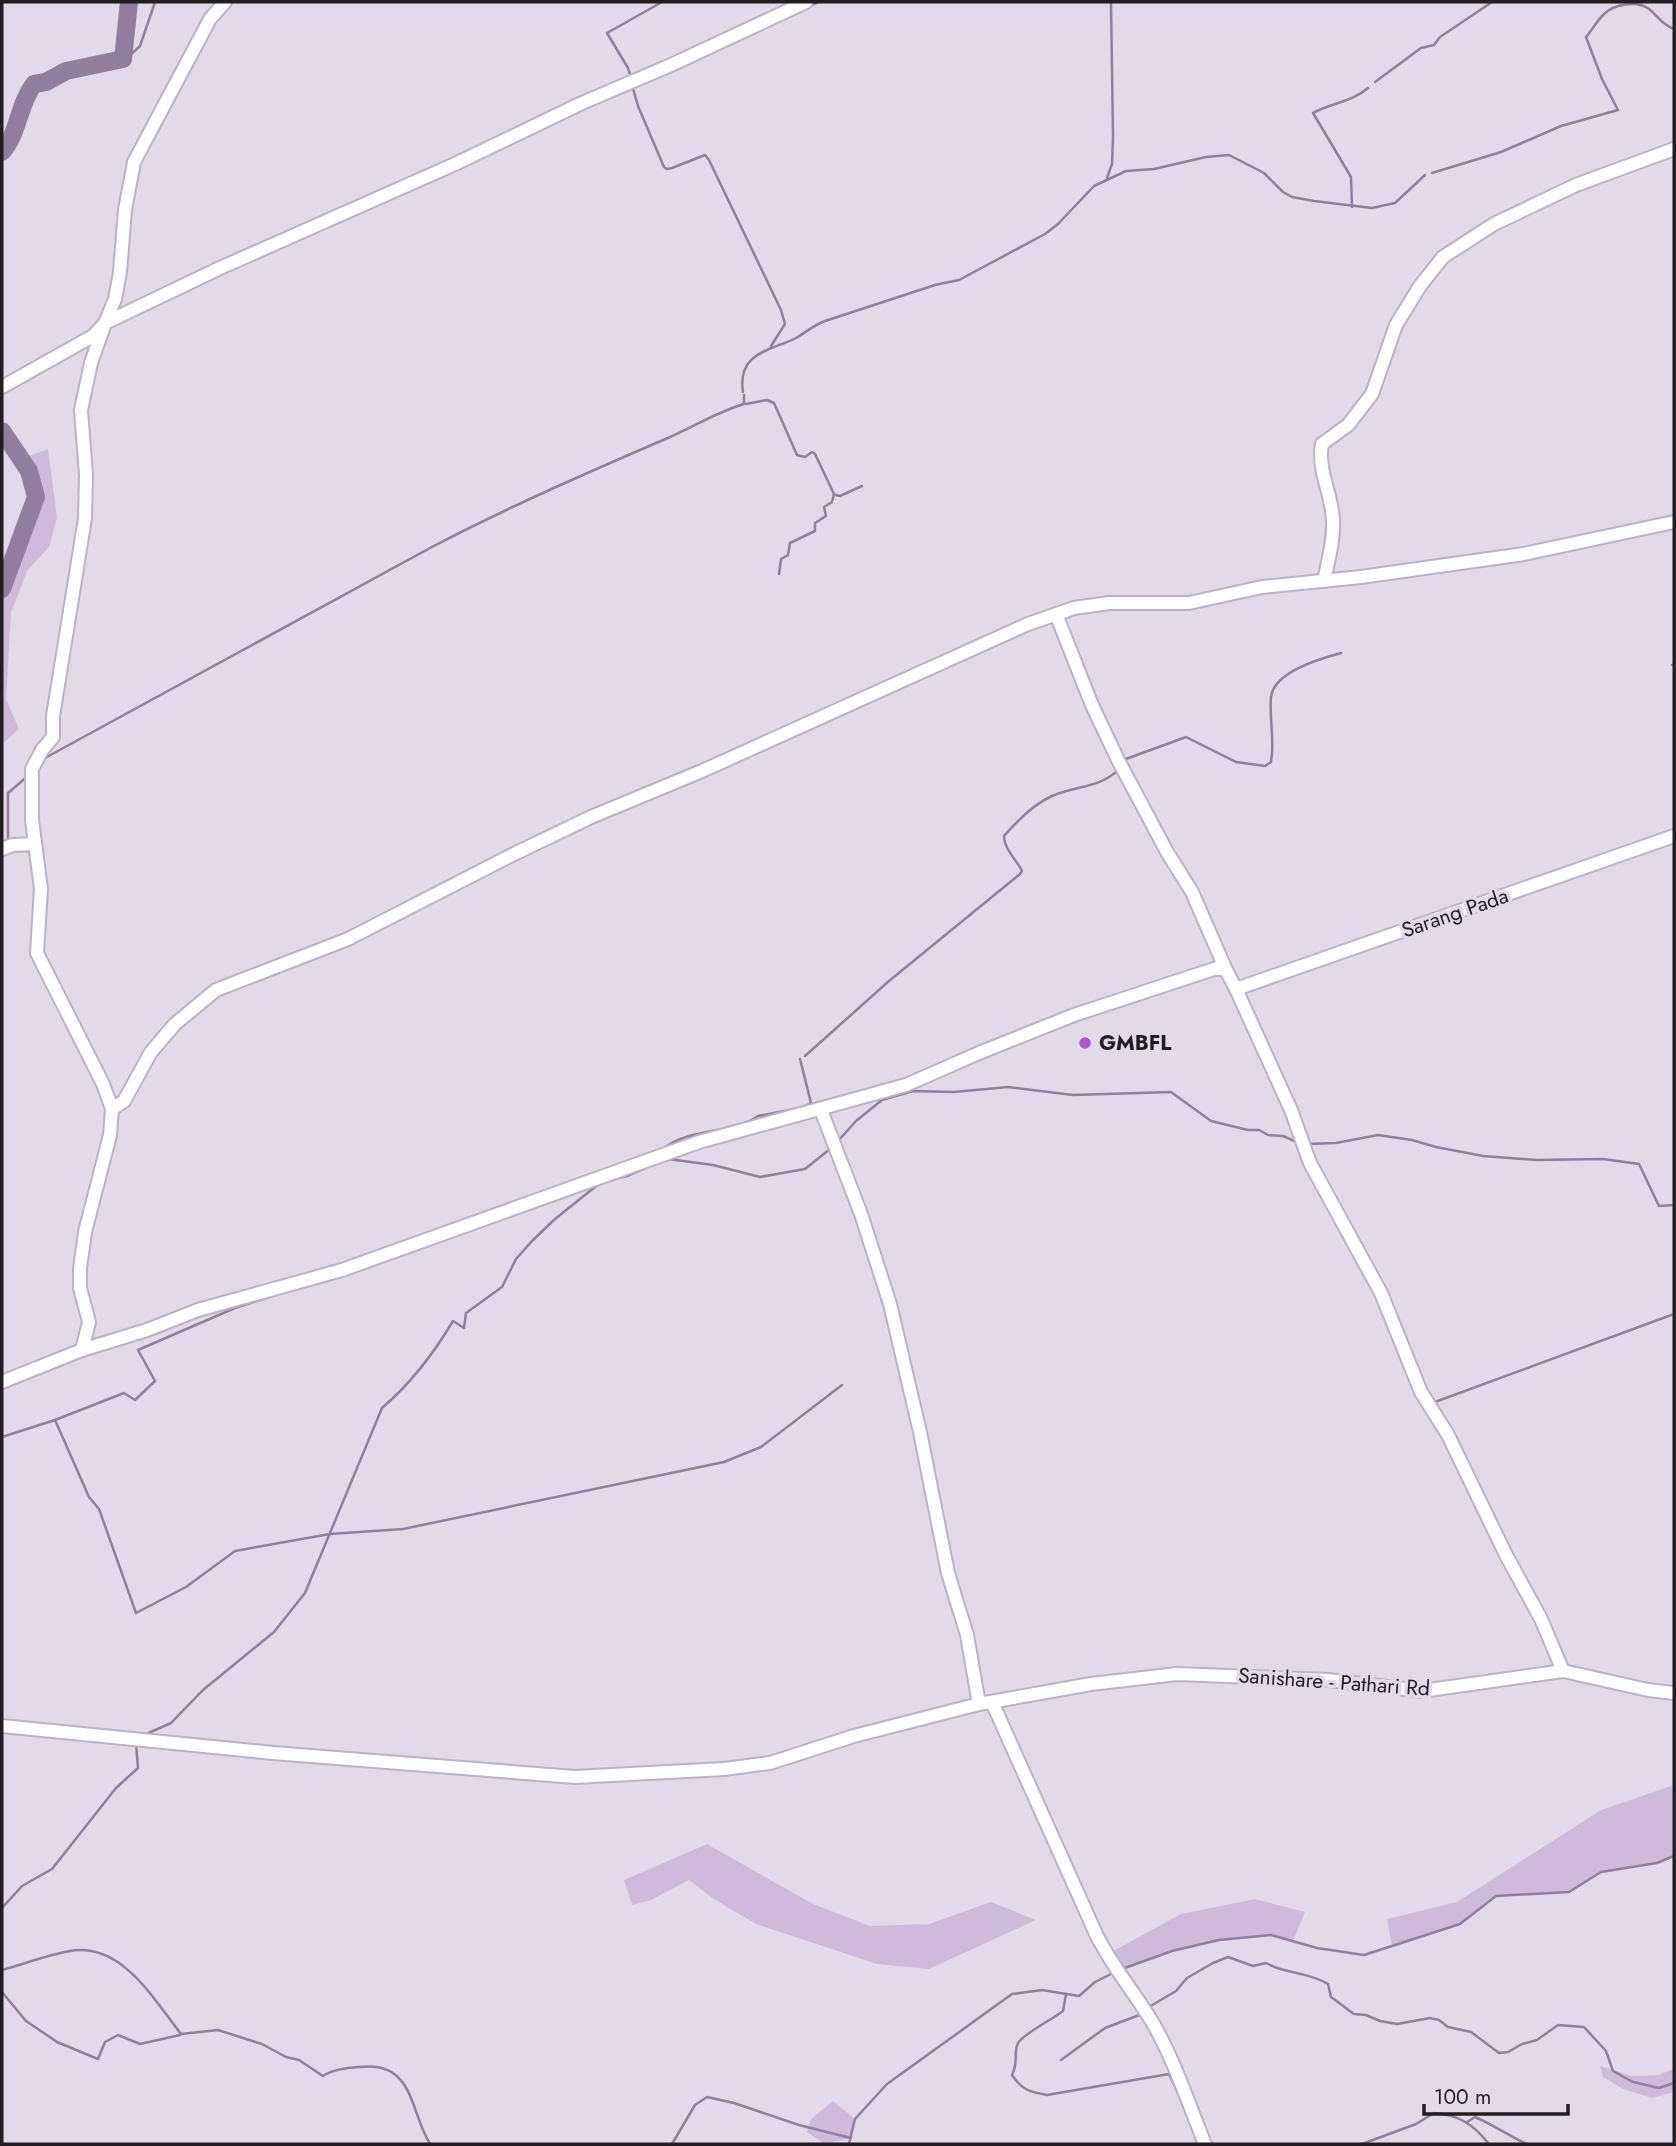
<svg xmlns="http://www.w3.org/2000/svg" width="1676" height="2146" font-family="Jost,sans-serif">
	<style>
		.green { fill: #cebbdc }
		.lines { fill: none; stroke-linecap: round; stroke-linejoin: round }
		.stream { stroke: #917e9f; stroke-width: 2.5 }
		.river { stroke: #917e9f; stroke-width: 18 }
		.minor-casing { stroke: #bbb3c1; stroke-width: 16 }
		.minor { stroke: #fff; stroke-width: 12 }
		.poi-dot { fill: #a25acd; stroke: #e3dae9; stroke-width: 2.5 }
		.labels { text-anchor: middle; dominant-baseline: central; stroke-width: 7; stroke-linejoin: round; paint-order: stroke }
		.street-label { font-size: 21px; fill: #201d23; stroke: #e3dae9 }
		.poi-label { font-size: 21px; font-weight: bold; fill: #201d23; stroke: #e3dae9; text-anchor: start }
	</style>
	<rect width="100%" height="100%" fill="#e3dae9"/>
	<g class="green">
		<polygon points="48,449 57,518 49,547 27,571 11,613 6,699 19,729 2,744 2,589 36,497 29,471 21,459"/>
		<polygon points="1674,1785 1674,1856 1657,1863 1601,1872 1569,1892 1496,1896 1460,1924 1392,1946 1387,1919 1457,1902 1601,1810"/>
		<polygon points="707,1844 813,1904 870,1926 929,1924 991,1902 1036,1920 929,1969 877,1964 756,1924 714,1899 689,1880 651,1900 632,1905 624,1880"/>
		<polygon points="1255,1899 1305,1912 1293,1941 1271,1935 1219,1940 1172,1951 1118,1971 1106,1955 1181,1914"/>
		<polygon points="1600,2066 1632,2076 1658,2075 1674,2069 1674,2092 1652,2098 1623,2089 1603,2077"/>
		<polygon points="833,2101 855,2119 851,2138 825,2144 807,2132 811,2119"/>
	</g>
	<g class="lines">
		<g class="stream">
			<polyline points="809,6 819,2"/>
			<polyline points="126,59 140,46 155,2"/>
			<polyline points="631,78 628,68 607,33 662,2"/>
			<polyline points="1375,82 1421,48 1434,45 1440,37 1492,2"/>
			<polyline points="632,85 638,106 664,167 667,169 672,168 705,155 709,160 781,310 785,324 771,346"/>
			<path d="M1432,173L1501,152L1561,126L1618,110L1602,79L1586,37C1592,30 1597,21 1603,15C1613,4 1637,0 1649,9C1659,17 1660,23 1674,29"/>
			<polyline points="1107,178 1112,164 1113,136 1111,2"/>
			<path d="M1352,207L1351,177L1313,113C1331,103 1352,102 1368,88"/>
			<path d="M743,392C737,352 770,351 796,338C806,332 814,325 825,321L935,285L959,280L1045,234L1058,224L1094,186L1126,171L1154,169L1206,157L1229,155L1264,173L1283,192L1292,197L1314,201L1372,208L1395,203L1425,175"/>
			<polyline points="746,404 767,400 774,403 797,455 805,457 812,452 815,454 834,494 832,502 824,507 826,516 815,523 815,531 790,543 788,555 781,559 779,574"/>
			<polyline points="836,495 840,496 862,486"/>
			<polyline points="1672,665 1674,664"/>
			<path d="M45,758L430,548C508,507 589,472 670,437C695,426 717,412 744,404V395"/>
			<path d="M1123,763L1126,759L1186,737L1236,762L1265,766L1271,762C1275,740 1269,719 1271,697C1274,672 1319,659 1341,653"/>
			<polyline points="8,843 8,793 29,775"/>
			<path d="M805,1056L889,981L1020,874L1022,871C1016,859 1004,849 1004,836C1017,821 1034,804 1052,796C1074,786 1101,788 1119,769"/>
			<polyline points="800,1059 811,1103 801,1108"/>
			<polyline points="748,1122 758,1116 795,1109"/>
			<polyline points="838,1141 856,1121 882,1100 913,1091 954,1092 1008,1087 1073,1095 1171,1092 1211,1121 1248,1130 1259,1130 1268,1135 1283,1136 1297,1142"/>
			<polyline points="1306,1144 1336,1143 1378,1135 1412,1140 1436,1147 1483,1156 1536,1160 1603,1159 1639,1164 1659,1206 1674,1205"/>
			<path d="M663,1149C679,1135 707,1132 728,1128"/>
			<polyline points="668,1159 713,1165 760,1177 805,1169 830,1149"/>
			<polyline points="610,1180 627,1176 659,1162"/>
			<polyline points="1435,1402 1674,1314"/>
			<polyline points="55,1420 89,1497 99,1509 136,1613 186,1587 235,1551 330,1534 403,1529 724,1462 761,1447 842,1385"/>
			<polyline points="2,1437 55,1420 124,1393 135,1400 155,1381 138,1350 235,1308 288,1291"/>
			<path d="M144,1735L171,1723L203,1690L274,1632L305,1593L382,1408C410,1384 434,1353 453,1321L464,1328L466,1313L502,1287L516,1259L532,1241L555,1219L600,1183"/>
			<polyline points="2,1908 22,1886 52,1869 116,1788 138,1768 136,1744"/>
			<polyline points="1122,1969 1172,1951 1219,1940 1271,1935 1317,1948 1364,1955 1460,1924 1496,1896 1569,1892 1601,1872 1657,1863 1674,1856"/>
			<path d="M2,1970C24,1964 47,1955 70,1951C122,1942 154,2000 181,2034L218,2030L262,2044L286,2057L299,2060L323,2076C333,2069 348,2068 360,2067C414,2060 410,2112 430,2144"/>
			<polyline points="2,1992 26,2021 57,2042 98,2059 105,2042 118,2035 140,2044 180,2035"/>
			<path d="M1066,1994L1063,2011C1053,2019 1023,2034 1018,2043C1013,2053 1019,2061 1012,2075C1022,2090 1030,2092 1047,2095L1169,2074L1181,2099"/>
			<path d="M1149,2007L1176,1991L1187,1978L1213,1963L1228,1957L1253,1966L1266,1963C1285,1974 1309,1972 1328,1984L1331,1997L1354,2014L1366,2015L1380,2021L1397,2024L1430,2018L1439,2020L1448,2027L1471,2032L1499,2053L1508,2052L1522,2044L1537,2040L1558,2025L1584,2027L1606,2051L1613,2071L1633,2082L1659,2088L1674,2083"/>
			<polyline points="1061,2060 1105,2028 1142,2014"/>
			<path d="M1467,2122L1475,2117C1494,2125 1509,2136 1527,2144"/>
			<polyline points="672,2144 695,2105 707,2097 734,2103 799,2125 851,2138"/>
			<polyline points="849,2144 855,2119 887,2084 1012,1994 1042,1990 1079,1996 1095,1982 1113,1973"/>
			<path d="M1362,2144L1416,2124L1434,2113C1459,2115 1473,2124 1489,2144"/>
		</g>
		<g class="river">
			<path d="M2,152C19,133 18,105 34,84L46,82L66,71L123,59L129,2"/>
			<polyline points="2,431 29,471 36,497 2,589"/>
		</g>
		<g class="minor-casing">
			<g id="minor">
				<polyline points="2,387 93,336 105,323 115,299 120,272 125,210 134,162 210,19 225,2"/>
				<path d="M1324,581C1328,561 1334,541 1333,520C1332,494 1317,470 1322,444L1348,425L1372,394L1396,325L1420,286L1443,257L1494,224L1576,185L1674,149"/>
				<polyline points="1056,614 1092,705 1118,760 1167,852 1192,892 1226,970"/>
				<polyline points="2,849 13,845 35,844"/>
				<polyline points="1236,989 1674,836"/>
				<polyline points="112,1109 124,1101 151,1052 175,1024 216,990 348,939 514,854 591,817 702,771 1028,624 1074,608 1109,603 1189,603 1262,587 1361,577 1524,554 1674,522"/>
				<polyline points="821,1110 861,1214 890,1304 920,1432 948,1573 967,1635 979,1704"/>
				<polyline points="82,1350 89,1322 80,1288 80,1268 85,1232 110,1135 112,1109 103,1084 37,953 41,889 32,820 32,769 42,750 53,737 53,716 85,518 86,475 81,410 91,363 105,323 220,268 455,164 582,103 671,65 806,2"/>
				<polyline points="2,1382 82,1350 147,1330 198,1310 342,1270 699,1142 906,1085 979,1053 1074,1015 1217,968 1226,970 1236,989 1291,1110 1310,1163 1381,1293 1421,1392 1448,1435 1506,1555 1541,1619 1563,1671"/>
				<path d="M992,1702L1096,1934C1112,1967 1136,1994 1154,2025C1175,2062 1189,2105 1205,2144"/>
				<polyline points="2,1726 273,1753 575,1777 724,1769 770,1763 854,1736 979,1704 1091,1684 1177,1674 1328,1680 1422,1691 1563,1671 1648,1690 1674,1693"/>
			</g>
		</g>
		<use href="#minor" class="minor"/>
	</g>
	<circle class="poi-dot" cx="1085" cy="1043" r="7"/>
	<g class="labels">
		<g class="street-label">
			<text transform="translate(1455 913) rotate(-19)">Sarang Pada</text>
			<text transform="translate(1334 1682) rotate(4)">Sanishare - Pathari Rd</text>
		</g>
		<g class="poi-label">
			<text x="1099" y="1043">GMBFL</text>
		</g>
	</g>
	<rect width="1676" height="2146" fill="none" stroke="#201d23" stroke-width="7"/>
	<path d="M1424 2104v10h144v-10" fill="none" stroke="#201d23" stroke-width="3.5"/>
	<text x="1434" y="2104" font-size="21" fill="#201d23" stroke="#e3dae9" stroke-width="5" paint-order="stroke">100 m</text>
</svg>
